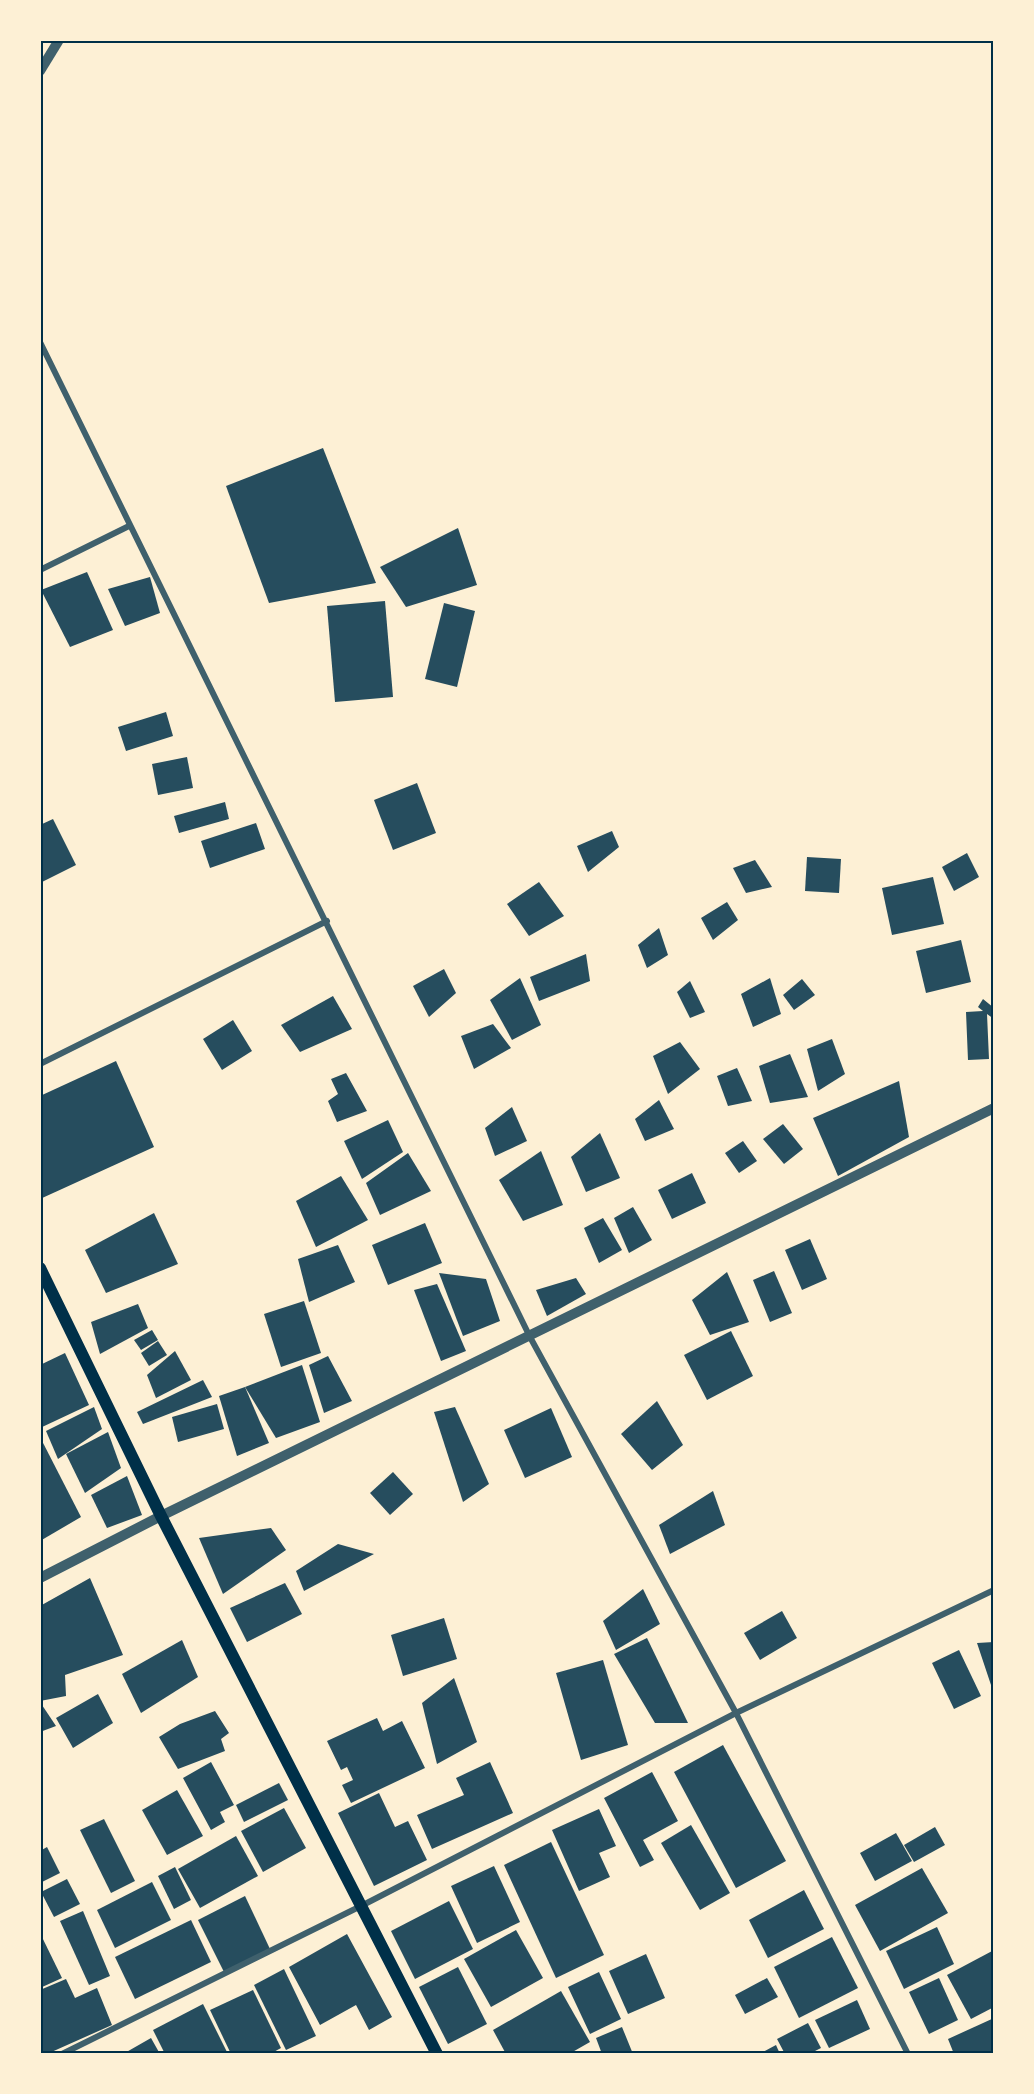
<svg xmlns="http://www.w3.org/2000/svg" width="1034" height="2094" font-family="Quicksand,sans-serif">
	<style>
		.building { fill: #264d5e }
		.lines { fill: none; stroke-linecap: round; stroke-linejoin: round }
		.minor { stroke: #3f606c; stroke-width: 6 }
		.tertiary { stroke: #3f606c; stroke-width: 10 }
		.secondary { stroke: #003049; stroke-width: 12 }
		.neatline { fill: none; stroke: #003049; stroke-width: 2 }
	</style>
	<rect width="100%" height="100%" fill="#fdf0d5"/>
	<g class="building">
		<polygon points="323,448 376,583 269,603 226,486"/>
		<polygon points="458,528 477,585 406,607 380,567"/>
		<polygon points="87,572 113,630 70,647 41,590"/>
		<polygon points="150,577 160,613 125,626 108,589"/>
		<polygon points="385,601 393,697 335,702 327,606"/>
		<polygon points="444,603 475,611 457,687 425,679"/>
		<polygon points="166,712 173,736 126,751 118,727"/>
		<polygon points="187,757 193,788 158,795 152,764"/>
		<polygon points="417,783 436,833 393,850 374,800"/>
		<polygon points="225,802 229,819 179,833 174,816"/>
		<polygon points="53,819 76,865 40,883 40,825"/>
		<polygon points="256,823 265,849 210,868 201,841"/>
		<polygon points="612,831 619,847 588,872 577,846"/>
		<polygon points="967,853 979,877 954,891 942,867"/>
		<polygon points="807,857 841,859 839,893 805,891"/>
		<polygon points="755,860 772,887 746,893 733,868"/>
		<polygon points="933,877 944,924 892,935 882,888"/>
		<polygon points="539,882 564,916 529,936 507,904"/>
		<polygon points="727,902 738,920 713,940 701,918"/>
		<polygon points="659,928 668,955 647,968 638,945"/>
		<polygon points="961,940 971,982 926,993 916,951"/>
		<polygon points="586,954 590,981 539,1001 530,977"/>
		<polygon points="444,969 456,993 429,1017 413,986"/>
		<polygon points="520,978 541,1025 512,1040 490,1000"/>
		<polygon points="770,978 781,1014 753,1027 741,994"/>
		<polygon points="802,979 815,995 794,1010 783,995"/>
		<polygon points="690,981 705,1012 690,1018 677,992"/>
		<polygon points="333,996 352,1029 300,1052 281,1025"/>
		<polygon points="983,999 994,1008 994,1019 987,1014 989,1059 968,1060 966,1012 983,1011 978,1007"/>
		<polygon points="233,1020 252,1051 222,1070 203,1039"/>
		<polygon points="493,1024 511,1048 474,1069 461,1036"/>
		<polygon points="832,1039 845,1074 818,1091 807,1049"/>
		<polygon points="680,1042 700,1069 668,1094 653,1056"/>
		<polygon points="790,1054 808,1097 770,1103 759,1066"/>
		<polygon points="116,1061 154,1147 40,1199 40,1096"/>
		<polygon points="737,1068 752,1101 728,1106 717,1076"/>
		<polygon points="346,1073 367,1111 337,1122 328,1101 338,1094 331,1079"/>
		<polygon points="899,1081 909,1137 838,1176 813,1118"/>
		<polygon points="659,1100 674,1129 645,1141 635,1119"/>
		<polygon points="512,1107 527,1141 495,1156 485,1128"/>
		<polygon points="388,1120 403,1152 362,1179 344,1141"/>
		<polygon points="783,1124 803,1149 784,1164 763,1139"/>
		<polygon points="600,1133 620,1178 586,1192 571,1157"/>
		<polygon points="743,1141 757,1161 739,1173 725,1153"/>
		<polygon points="541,1151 563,1205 523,1221 499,1180"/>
		<polygon points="408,1153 431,1191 380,1215 366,1183"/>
		<polygon points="692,1173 706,1203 672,1219 658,1190"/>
		<polygon points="341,1176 368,1220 316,1247 296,1201"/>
		<polygon points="633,1207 652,1240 629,1253 614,1218"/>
		<polygon points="154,1213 178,1264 106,1293 85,1250"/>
		<polygon points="603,1218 622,1250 599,1263 584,1228"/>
		<polygon points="425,1223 442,1263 388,1285 372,1245"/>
		<polygon points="810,1239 827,1279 802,1290 785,1250"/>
		<polygon points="338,1245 355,1282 309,1302 298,1259"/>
		<polygon points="774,1271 792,1313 770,1322 753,1280"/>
		<polygon points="727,1272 749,1322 710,1335 692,1300"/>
		<polygon points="439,1273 486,1279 500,1321 463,1336"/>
		<polygon points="576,1278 586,1294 547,1316 536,1290"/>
		<polygon points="437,1284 466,1351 441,1361 414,1290"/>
		<polygon points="304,1301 321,1353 281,1367 264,1314"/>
		<polygon points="138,1304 148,1328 100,1354 91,1322"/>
		<polygon points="152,1330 158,1340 141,1350 134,1340"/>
		<polygon points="731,1331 753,1376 707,1400 684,1355"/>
		<polygon points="158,1341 167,1355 149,1366 141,1353"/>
		<polygon points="175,1351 191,1380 156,1398 147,1375"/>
		<polygon points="65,1353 89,1405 40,1428 40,1365"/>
		<polygon points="328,1356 352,1401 324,1413 309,1365"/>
		<polygon points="302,1365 320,1422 276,1438 245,1387"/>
		<polygon points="203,1380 212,1397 143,1424 137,1412"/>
		<polygon points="245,1387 269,1443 237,1456 219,1396"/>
		<polygon points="657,1401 683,1445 652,1470 621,1434"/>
		<polygon points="217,1404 224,1429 178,1442 172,1417"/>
		<polygon points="94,1407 102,1429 58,1459 46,1431"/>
		<polygon points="455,1407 489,1484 463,1502 434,1412"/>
		<polygon points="551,1408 572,1457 525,1478 504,1430"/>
		<polygon points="108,1432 121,1468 85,1493 66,1454"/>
		<polygon points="40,1437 81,1517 40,1541"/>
		<polygon points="393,1472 413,1494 390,1515 370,1493"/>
		<polygon points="127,1476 142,1515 107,1528 91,1495"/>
		<polygon points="713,1491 725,1525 670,1554 659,1525"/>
		<polygon points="271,1528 286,1550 223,1594 199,1538"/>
		<polygon points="338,1544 374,1554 304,1591 296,1571"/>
		<polygon points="90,1578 123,1655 65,1675 66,1696 40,1701 40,1606"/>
		<polygon points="285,1583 302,1614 247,1642 230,1608"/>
		<polygon points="643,1589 660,1624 616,1650 603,1621"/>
		<polygon points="782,1611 797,1638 760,1660 744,1633"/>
		<polygon points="444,1618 457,1659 403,1676 391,1635"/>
		<polygon points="647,1638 688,1723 655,1723 614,1654"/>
		<polygon points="182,1640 198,1677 141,1713 122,1674"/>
		<polygon points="994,1642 994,1683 991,1685 977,1643"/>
		<polygon points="959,1650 981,1696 954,1709 932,1663"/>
		<polygon points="603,1660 628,1745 581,1760 556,1673"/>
		<polygon points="454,1678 477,1742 437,1764 422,1703"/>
		<polygon points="98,1694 113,1723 73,1748 56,1718"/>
		<polygon points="40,1702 56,1726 40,1732"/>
		<polygon points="215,1711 229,1733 221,1739 225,1751 178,1769 159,1737 180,1724"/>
		<polygon points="377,1718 383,1731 402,1721 425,1768 351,1803 342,1785 353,1780 347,1767 341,1770 327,1741"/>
		<polygon points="723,1745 786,1861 736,1888 674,1772"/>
		<polygon points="211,1762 234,1805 220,1812 225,1822 211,1830 183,1778"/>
		<polygon points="490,1762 513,1813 432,1849 417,1815 464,1795 456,1778"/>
		<polygon points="652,1772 678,1821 643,1840 654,1860 640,1867 604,1798"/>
		<polygon points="279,1783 288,1800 244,1822 236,1805"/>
		<polygon points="177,1790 203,1836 167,1855 142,1810"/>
		<polygon points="379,1793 395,1827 408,1821 427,1860 374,1886 338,1813"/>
		<polygon points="284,1808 306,1848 263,1872 241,1831"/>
		<polygon points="599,1809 616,1846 599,1853 610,1877 579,1891 552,1830"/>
		<polygon points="104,1819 135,1881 111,1893 80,1830"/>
		<polygon points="691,1825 730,1893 700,1910 661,1843"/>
		<polygon points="935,1827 945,1845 914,1862 904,1845"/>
		<polygon points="896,1833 912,1861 875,1881 860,1853"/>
		<polygon points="236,1836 258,1876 200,1908 178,1869"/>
		<polygon points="551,1842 604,1955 556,1978 504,1865"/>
		<polygon points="47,1847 60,1873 40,1883 40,1851"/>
		<polygon points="494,1866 520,1922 477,1943 451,1886"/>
		<polygon points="175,1867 191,1900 174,1909 158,1876"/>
		<polygon points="922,1868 948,1913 880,1951 855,1905"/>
		<polygon points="67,1879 80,1904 54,1917 41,1892"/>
		<polygon points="152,1882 171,1920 115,1948 97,1910"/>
		<polygon points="804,1890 824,1929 768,1958 749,1920"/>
		<polygon points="245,1896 270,1949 224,1972 198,1920"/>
		<polygon points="449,1901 473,1949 415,1979 391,1931"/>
		<polygon points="83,1911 110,1976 89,1985 60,1921"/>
		<polygon points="191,1920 211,1962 135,1999 115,1957"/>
		<polygon points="937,1927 954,1964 904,1989 886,1951"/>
		<polygon points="516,1930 543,1978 491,2007 464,1959"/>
		<polygon points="40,1933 62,1978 40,1988"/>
		<polygon points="347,1934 392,2017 369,2030 356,2005 320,2025 289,1967"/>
		<polygon points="832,1937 858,1988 799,2018 774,1967"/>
		<polygon points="994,1950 994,2007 971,2019 947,1975"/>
		<polygon points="646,1954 665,1998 628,2014 609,1971"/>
		<polygon points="458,1967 487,2024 448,2044 419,1987"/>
		<polygon points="284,1969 316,2036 286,2050 254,1985"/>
		<polygon points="599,1972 621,2019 590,2034 568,1987"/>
		<polygon points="767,1978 778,1997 745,2014 735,1995"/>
		<polygon points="939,1978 958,2020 929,2034 909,1992"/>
		<polygon points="66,1979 75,1998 97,1988 112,2025 47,2054 40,2054 40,1990"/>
		<polygon points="253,1990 281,2048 270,2054 231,2054 210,2010"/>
		<polygon points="561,1991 590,2042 569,2054 506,2054 493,2030"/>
		<polygon points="857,2000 870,2029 829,2048 815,2020"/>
		<polygon points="203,2004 228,2054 165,2054 153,2030"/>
		<polygon points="994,2018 994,2054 954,2054 948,2039"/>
		<polygon points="808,2023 821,2048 809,2054 785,2054 777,2039"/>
		<polygon points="622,2027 633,2054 602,2054 596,2038"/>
		<polygon points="151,2038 160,2054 123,2054"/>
		<polygon points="776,2045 780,2054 759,2054"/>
	</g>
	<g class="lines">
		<g class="minor">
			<polyline points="40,342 530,1337 736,1713 908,2054"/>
			<polyline points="40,570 129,526"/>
			<polyline points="40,1064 327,921"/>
			<polyline points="62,2054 363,1905 736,1713 994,1590"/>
		</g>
		<g class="tertiary">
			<polyline points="40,71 59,40"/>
			<polyline points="40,1578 161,1516 994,1108"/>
		</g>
		<polyline class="secondary" points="40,1268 161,1516 437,2054"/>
	</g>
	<rect width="1034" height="2094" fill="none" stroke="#fdf0d5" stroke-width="84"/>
	<rect x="42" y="42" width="950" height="2010" class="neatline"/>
</svg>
